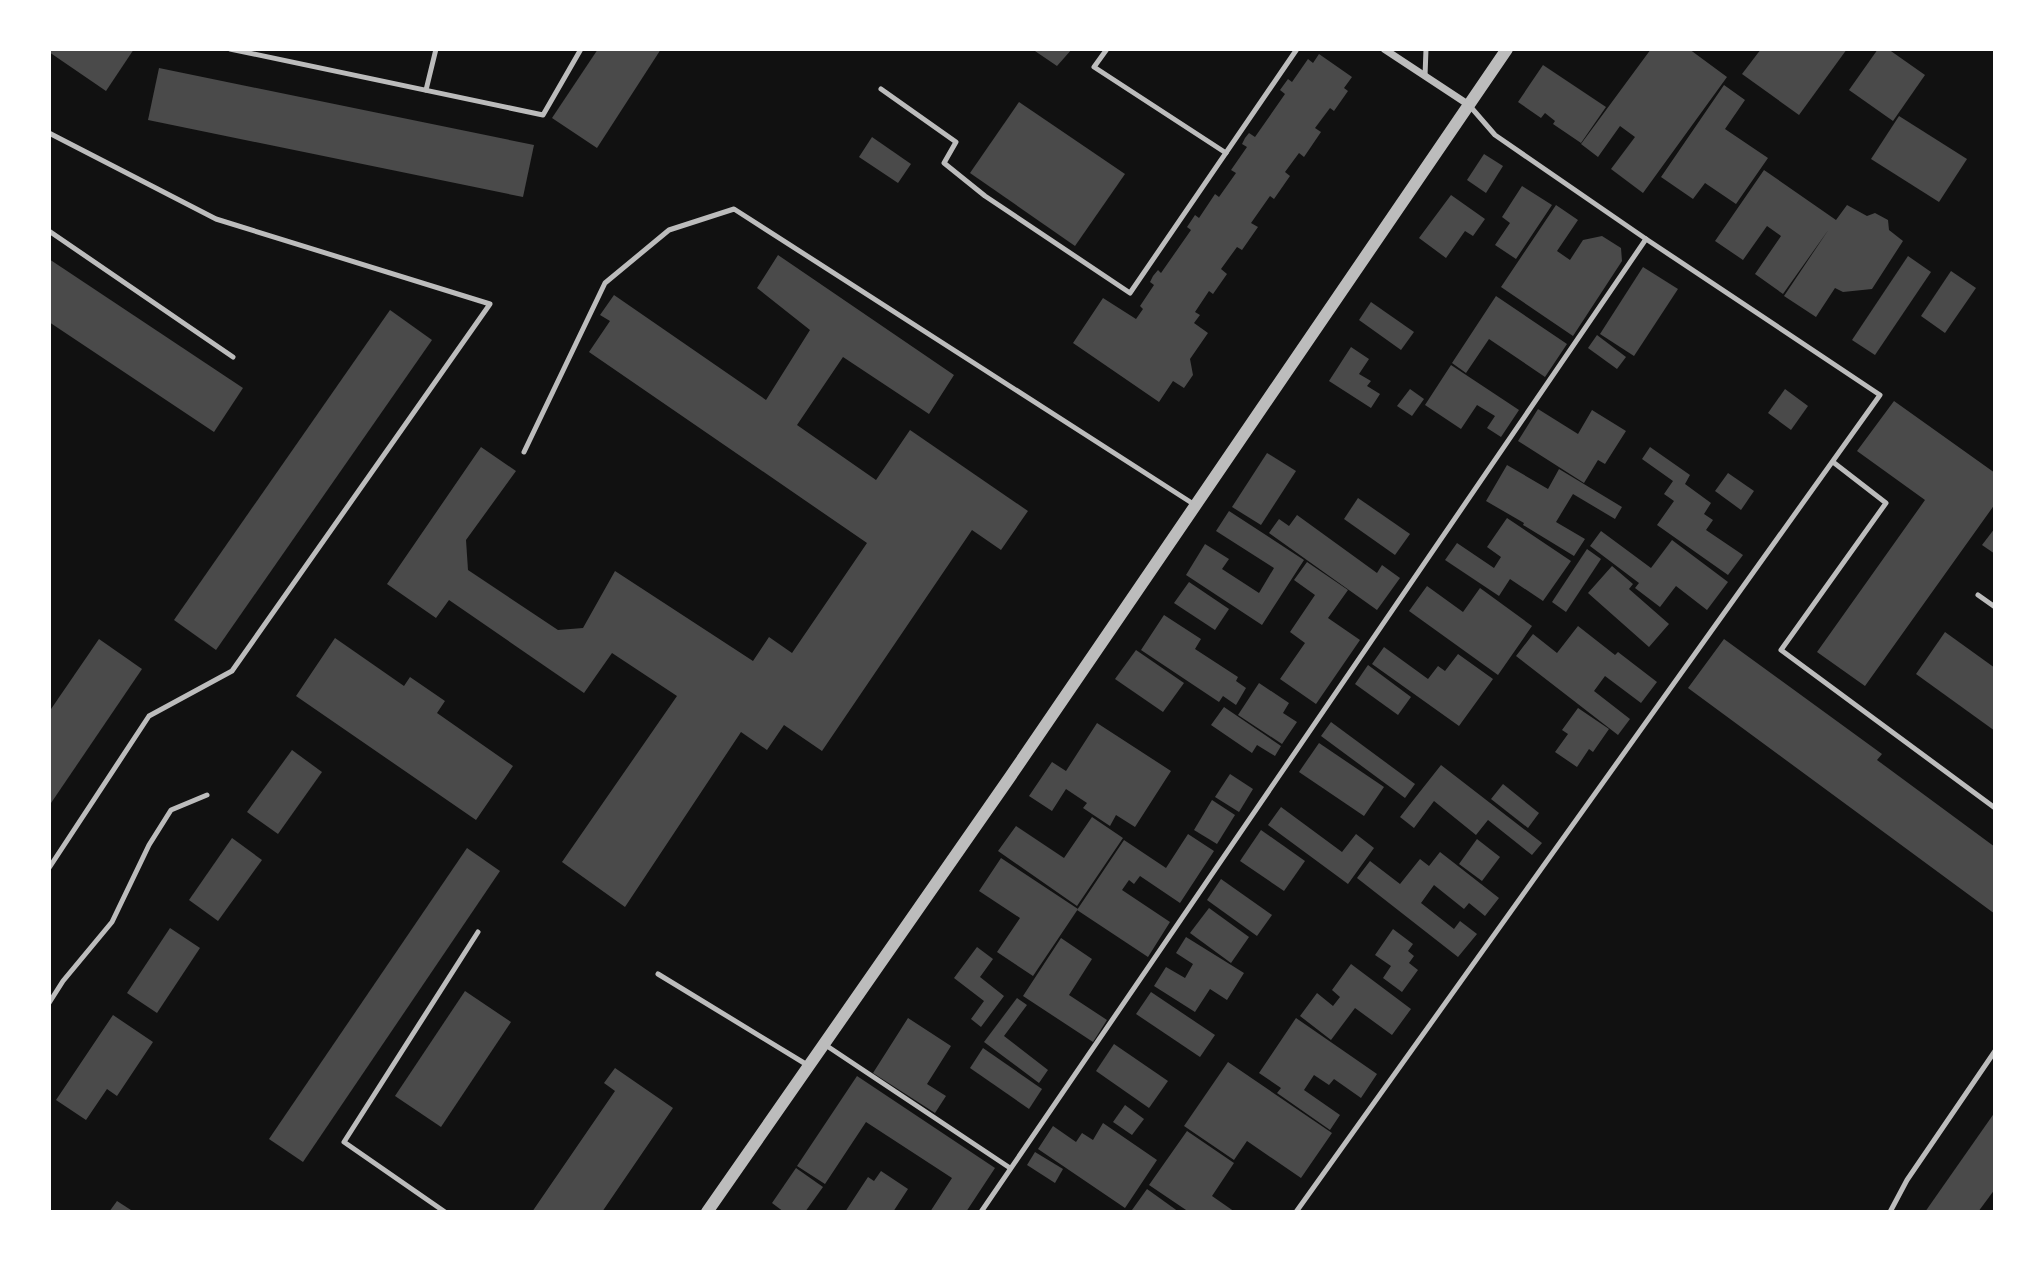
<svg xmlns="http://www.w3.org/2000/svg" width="2044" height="1261" font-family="'Golos Text',sans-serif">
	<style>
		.building { fill: #4a4a4a }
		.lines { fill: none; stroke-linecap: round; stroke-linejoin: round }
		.service { stroke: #bcbcbc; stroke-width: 5 }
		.minor { stroke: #bcbcbc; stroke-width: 7 }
		.tertiary { stroke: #bcbcbc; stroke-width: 12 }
	</style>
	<rect width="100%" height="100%" fill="#111"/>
	<g class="building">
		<polygon points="49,49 134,49 106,91 49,52"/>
		<polygon points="598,49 661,49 597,148 552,118"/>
		<polygon points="1032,49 1072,49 1057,66"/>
		<polygon points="1651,49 1689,49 1727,77 1643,193 1611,169 1635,137 1620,126 1598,157 1581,144"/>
		<polygon points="1761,49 1847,49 1799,115 1742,74"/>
		<polygon points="1878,49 1888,49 1925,75 1893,121 1849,90"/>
		<polygon points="1319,54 1352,77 1344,88 1348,91 1334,111 1330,108 1315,128 1321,132 1304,157 1299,153 1285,172 1290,176 1274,199 1270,196 1251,223 1258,227 1242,250 1237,247 1221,269 1227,274 1213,294 1209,291 1195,312 1200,315 1194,323 1208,333 1190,359 1193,375 1184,388 1173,381 1159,402 1073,343 1103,298 1136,319 1143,309 1140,306 1154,285 1150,282 1153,276 1158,270 1161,273 1191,230 1187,227 1195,215 1199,218 1215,194 1219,197 1236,173 1231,170 1247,147 1242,144 1245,138 1249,133 1255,137 1285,94 1280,90 1288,79 1292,82 1308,59 1313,63"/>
		<polygon points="1543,65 1606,107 1581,143 1553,124 1555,121 1545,113 1541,118 1518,102"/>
		<polygon points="159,68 534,145 523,197 148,120"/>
		<polygon points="1724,85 1745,100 1725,129 1768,158 1736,204 1705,183 1693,199 1661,177"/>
		<polygon points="1019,102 1125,174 1075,246 970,173"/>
		<polygon points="1899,116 1967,159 1939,202 1871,159"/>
		<polygon points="872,137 911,164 898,183 859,157"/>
		<polygon points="1484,154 1503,166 1486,193 1467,180"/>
		<polygon points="1764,170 1836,220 1847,205 1867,216 1875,213 1888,220 1889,230 1903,241 1872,289 1843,292 1835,288 1816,317 1784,296 1829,229 1783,294 1755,274 1781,236 1767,226 1743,260 1715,241"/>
		<polygon points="1522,186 1552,205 1516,259 1495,245 1510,223 1502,217"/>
		<polygon points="1451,195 1485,219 1473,236 1465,231 1446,258 1419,238"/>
		<polygon points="1556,205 1578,220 1557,251 1570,260 1583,240 1602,236 1621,248 1622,261 1573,336 1501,287"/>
		<polygon points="778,255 954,375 929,414 843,357 797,425 876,480 910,430 1028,511 1001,550 972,530 822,751 784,725 767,750 741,732 625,907 562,862 677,696 612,653 584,693 449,600 436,618 387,584 481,447 516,471 466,540 468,570 558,630 583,628 615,571 753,661 769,637 792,653 867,543 589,352 610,321 600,315 614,295 766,400 810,330 757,288"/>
		<polygon points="1908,256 1931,272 1875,355 1852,340"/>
		<polygon points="49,259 243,388 214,432 49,322"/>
		<polygon points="1643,267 1678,289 1634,356 1600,334"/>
		<polygon points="1951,271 1976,288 1945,333 1921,316"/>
		<polygon points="1496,296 1567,344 1545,377 1489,339 1466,373 1452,363"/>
		<polygon points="1371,302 1414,332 1401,350 1359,320"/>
		<polygon points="390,310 432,340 216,650 174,620"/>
		<polygon points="1597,335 1626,357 1617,369 1588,348"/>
		<polygon points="1351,347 1369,359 1359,374 1371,381 1367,386 1380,394 1371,408 1329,381"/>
		<polygon points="1451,365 1519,410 1501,437 1487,428 1495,416 1477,405 1461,429 1425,405"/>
		<polygon points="1410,389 1424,399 1412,416 1397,406"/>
		<polygon points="1785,389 1808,406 1791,430 1768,413"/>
		<polygon points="1894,401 1995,473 1995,504 1865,686 1817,652 1925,500 1857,451"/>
		<polygon points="1538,409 1578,434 1592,410 1626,431 1605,464 1598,460 1584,483 1518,441"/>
		<polygon points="1650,447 1690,475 1685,484 1711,503 1704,514 1713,520 1706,530 1743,555 1728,575 1657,525 1674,501 1664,494 1673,481 1642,459"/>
		<polygon points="1267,453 1296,471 1261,525 1232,507"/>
		<polygon points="1507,465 1548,489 1559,469 1622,507 1615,519 1573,494 1556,522 1585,539 1574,556 1523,525 1524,523 1486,501"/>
		<polygon points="1728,473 1754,491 1741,510 1715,491"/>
		<polygon points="1358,498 1410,534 1395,555 1344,519"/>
		<polygon points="1229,511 1304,560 1262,625 1186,575 1205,544 1229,559 1222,569 1259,593 1274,568 1216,531"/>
		<polygon points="1297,515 1377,573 1382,565 1400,578 1377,610 1269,533 1279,519 1289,526"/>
		<polygon points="1507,518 1571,561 1543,601 1510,579 1499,596 1445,560 1457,543 1494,568 1501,557 1487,547"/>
		<polygon points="1995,528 1995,554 1982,545"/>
		<polygon points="1601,531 1651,568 1672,540 1728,582 1707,610 1676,586 1660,607 1635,588 1639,583 1590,546"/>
		<polygon points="1587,549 1601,559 1566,612 1552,602"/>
		<polygon points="1307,562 1348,590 1328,618 1360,640 1316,704 1280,679 1305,643 1290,632 1315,595 1294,580"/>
		<polygon points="1612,566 1633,584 1629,589 1669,624 1649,647 1588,593"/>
		<polygon points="1189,582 1229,609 1215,630 1174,603"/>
		<polygon points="1427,586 1463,612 1480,588 1532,626 1498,675 1409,611"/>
		<polygon points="1164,615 1201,639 1195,649 1238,677 1236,681 1246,688 1236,705 1223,696 1219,702 1141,650"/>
		<polygon points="1578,626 1615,655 1618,652 1657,682 1641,703 1605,676 1594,691 1630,719 1618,735 1516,656 1533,634 1557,653"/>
		<polygon points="1945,632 1995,668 1995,731 1916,674"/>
		<polygon points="335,638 404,686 410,677 445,701 437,713 513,766 476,820 296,696"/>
		<polygon points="99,639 142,669 49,806 49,712"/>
		<polygon points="1724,639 1882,754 1877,760 1995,847 1995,914 1688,688"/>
		<polygon points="1384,647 1428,679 1438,666 1445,671 1458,654 1493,679 1459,726 1372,664"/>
		<polygon points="1136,650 1184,683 1163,712 1115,679"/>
		<polygon points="1368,665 1411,697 1398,715 1355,684"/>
		<polygon points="1259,683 1289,703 1283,713 1297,722 1282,744 1238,715"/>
		<polygon points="1224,707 1281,746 1275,756 1257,745 1252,753 1211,725"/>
		<polygon points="1578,708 1609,729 1593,752 1589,749 1577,767 1555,752 1568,734 1562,730"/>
		<polygon points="1331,722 1415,784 1405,798 1321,736"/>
		<polygon points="1097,723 1171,771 1135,827 1116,815 1110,826 1083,808 1087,803 1066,789 1052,811 1029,796 1052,762 1066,771"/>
		<polygon points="1319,743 1384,787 1364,816 1299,772"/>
		<polygon points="292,750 322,772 278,834 247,812"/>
		<polygon points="1441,765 1542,843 1532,855 1488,820 1476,835 1434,801 1414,828 1400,817"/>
		<polygon points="1230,774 1253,789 1239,812 1215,797"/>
		<polygon points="1503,784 1539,813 1528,828 1491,799"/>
		<polygon points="1212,800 1235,815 1217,844 1194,830"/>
		<polygon points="1281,807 1342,852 1356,834 1374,848 1348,884 1268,825"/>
		<polygon points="1092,817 1123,838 1077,906 998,851 1016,826 1064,858"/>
		<polygon points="1261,830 1305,861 1284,891 1240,861"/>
		<polygon points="1188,834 1214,851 1180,903 1140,876 1134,884 1129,880 1122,890 1170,922 1148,957 1077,910 1124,840 1166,868"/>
		<polygon points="232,838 262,860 218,921 189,900"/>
		<polygon points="1477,839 1500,857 1482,881 1459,864"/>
		<polygon points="467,848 500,871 303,1162 269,1139"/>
		<polygon points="1440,852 1499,898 1485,916 1469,903 1464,909 1434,885 1421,903 1454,929 1460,921 1477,934 1458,957 1357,878 1370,861 1400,884 1420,859 1429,866"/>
		<polygon points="1001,858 1078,909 1033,976 997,952 1020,918 979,891"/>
		<polygon points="1221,879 1272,915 1257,936 1207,900"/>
		<polygon points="1209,908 1249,937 1231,963 1190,933"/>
		<polygon points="170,928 200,948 157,1013 127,993"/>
		<polygon points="1393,929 1413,944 1408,951 1414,956 1409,963 1418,970 1402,992 1383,978 1391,966 1375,955"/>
		<polygon points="1186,937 1244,973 1227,1000 1210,989 1195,1012 1154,986 1166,967 1185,978 1193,964 1176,953"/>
		<polygon points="1061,938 1092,959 1069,995 1107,1020 1093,1042 1023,996"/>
		<polygon points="977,947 993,959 980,977 1004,996 981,1027 971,1019 984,1001 954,978"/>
		<polygon points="1351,964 1411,1009 1392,1035 1355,1008 1331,1040 1300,1016 1317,993 1333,1006 1340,997 1332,990"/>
		<polygon points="465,991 511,1022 441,1127 395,1096"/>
		<polygon points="1151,992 1215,1035 1200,1057 1136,1014"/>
		<polygon points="1017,998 1027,1005 1004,1036 1048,1070 1039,1083 984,1042"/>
		<polygon points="113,1015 153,1042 117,1096 107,1089 86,1120 56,1100"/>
		<polygon points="908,1018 951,1046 927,1084 946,1096 935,1113 873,1073"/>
		<polygon points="1296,1018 1377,1074 1361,1098 1334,1079 1329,1085 1314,1075 1304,1090 1340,1115 1330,1130 1277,1093 1281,1088 1259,1073"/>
		<polygon points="1114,1044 1168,1081 1149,1108 1096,1071"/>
		<polygon points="983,1048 1042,1089 1029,1109 970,1068"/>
		<polygon points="1228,1062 1332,1133 1301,1178 1247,1141 1234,1160 1184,1126"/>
		<polygon points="615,1068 673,1108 602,1212 532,1212 615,1091 604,1083"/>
		<polygon points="857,1076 995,1168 966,1212 930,1212 952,1178 866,1122 825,1184 797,1166"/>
		<polygon points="1125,1105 1144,1119 1132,1135 1113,1122"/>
		<polygon points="1995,1112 1995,1189 1978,1212 1925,1212"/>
		<polygon points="1103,1123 1157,1160 1125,1208 1038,1149 1053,1126 1076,1142 1082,1133 1093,1140"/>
		<polygon points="1187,1131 1234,1163 1212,1196 1235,1212 1189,1212 1149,1185"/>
		<polygon points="1035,1152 1063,1169 1055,1183 1027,1165"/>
		<polygon points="796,1168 823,1187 805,1212 784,1212 772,1203"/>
		<polygon points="881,1171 908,1189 893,1212 845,1212 868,1177 874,1181"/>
		<polygon points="1147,1189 1179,1212 1135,1212 1132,1210"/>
		<polygon points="117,1201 134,1212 109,1212"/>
	</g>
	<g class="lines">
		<g class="service">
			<polyline points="230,49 543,115 581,49"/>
			<polyline points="1107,49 1094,67 1226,153"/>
			<polyline points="1425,76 1426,49"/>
			<polyline points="881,89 956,142 944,163 985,196 1130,293 1297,49"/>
			<polyline points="426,90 436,49"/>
			<polyline points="49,133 216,219 490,304 232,671 149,716 49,868"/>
			<polyline points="49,231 233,357"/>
			<polyline points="524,452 605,283 669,230 734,209 1195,505"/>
			<polyline points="1833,462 1886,503 1781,650 1995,808"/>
			<polyline points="1978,595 1995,607"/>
			<polyline points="658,974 809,1066"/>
			<polyline points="49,1003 63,981 112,922 149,845 171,810 207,795"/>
			<polyline points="824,1044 1010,1168"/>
			<polyline points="445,1212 344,1142 478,932"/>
			<polyline points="981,1212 1646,239"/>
			<polyline points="1296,1212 1880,395 1646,239 1495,135 1469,105"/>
			<polyline points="1890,1212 1907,1180 1995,1051"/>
		</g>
		<polyline class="minor" points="1384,49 1469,105"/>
		<polyline class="tertiary" points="707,1212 1010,777 1507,49"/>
	</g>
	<rect width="2044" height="1261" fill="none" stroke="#ffffff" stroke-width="102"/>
</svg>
